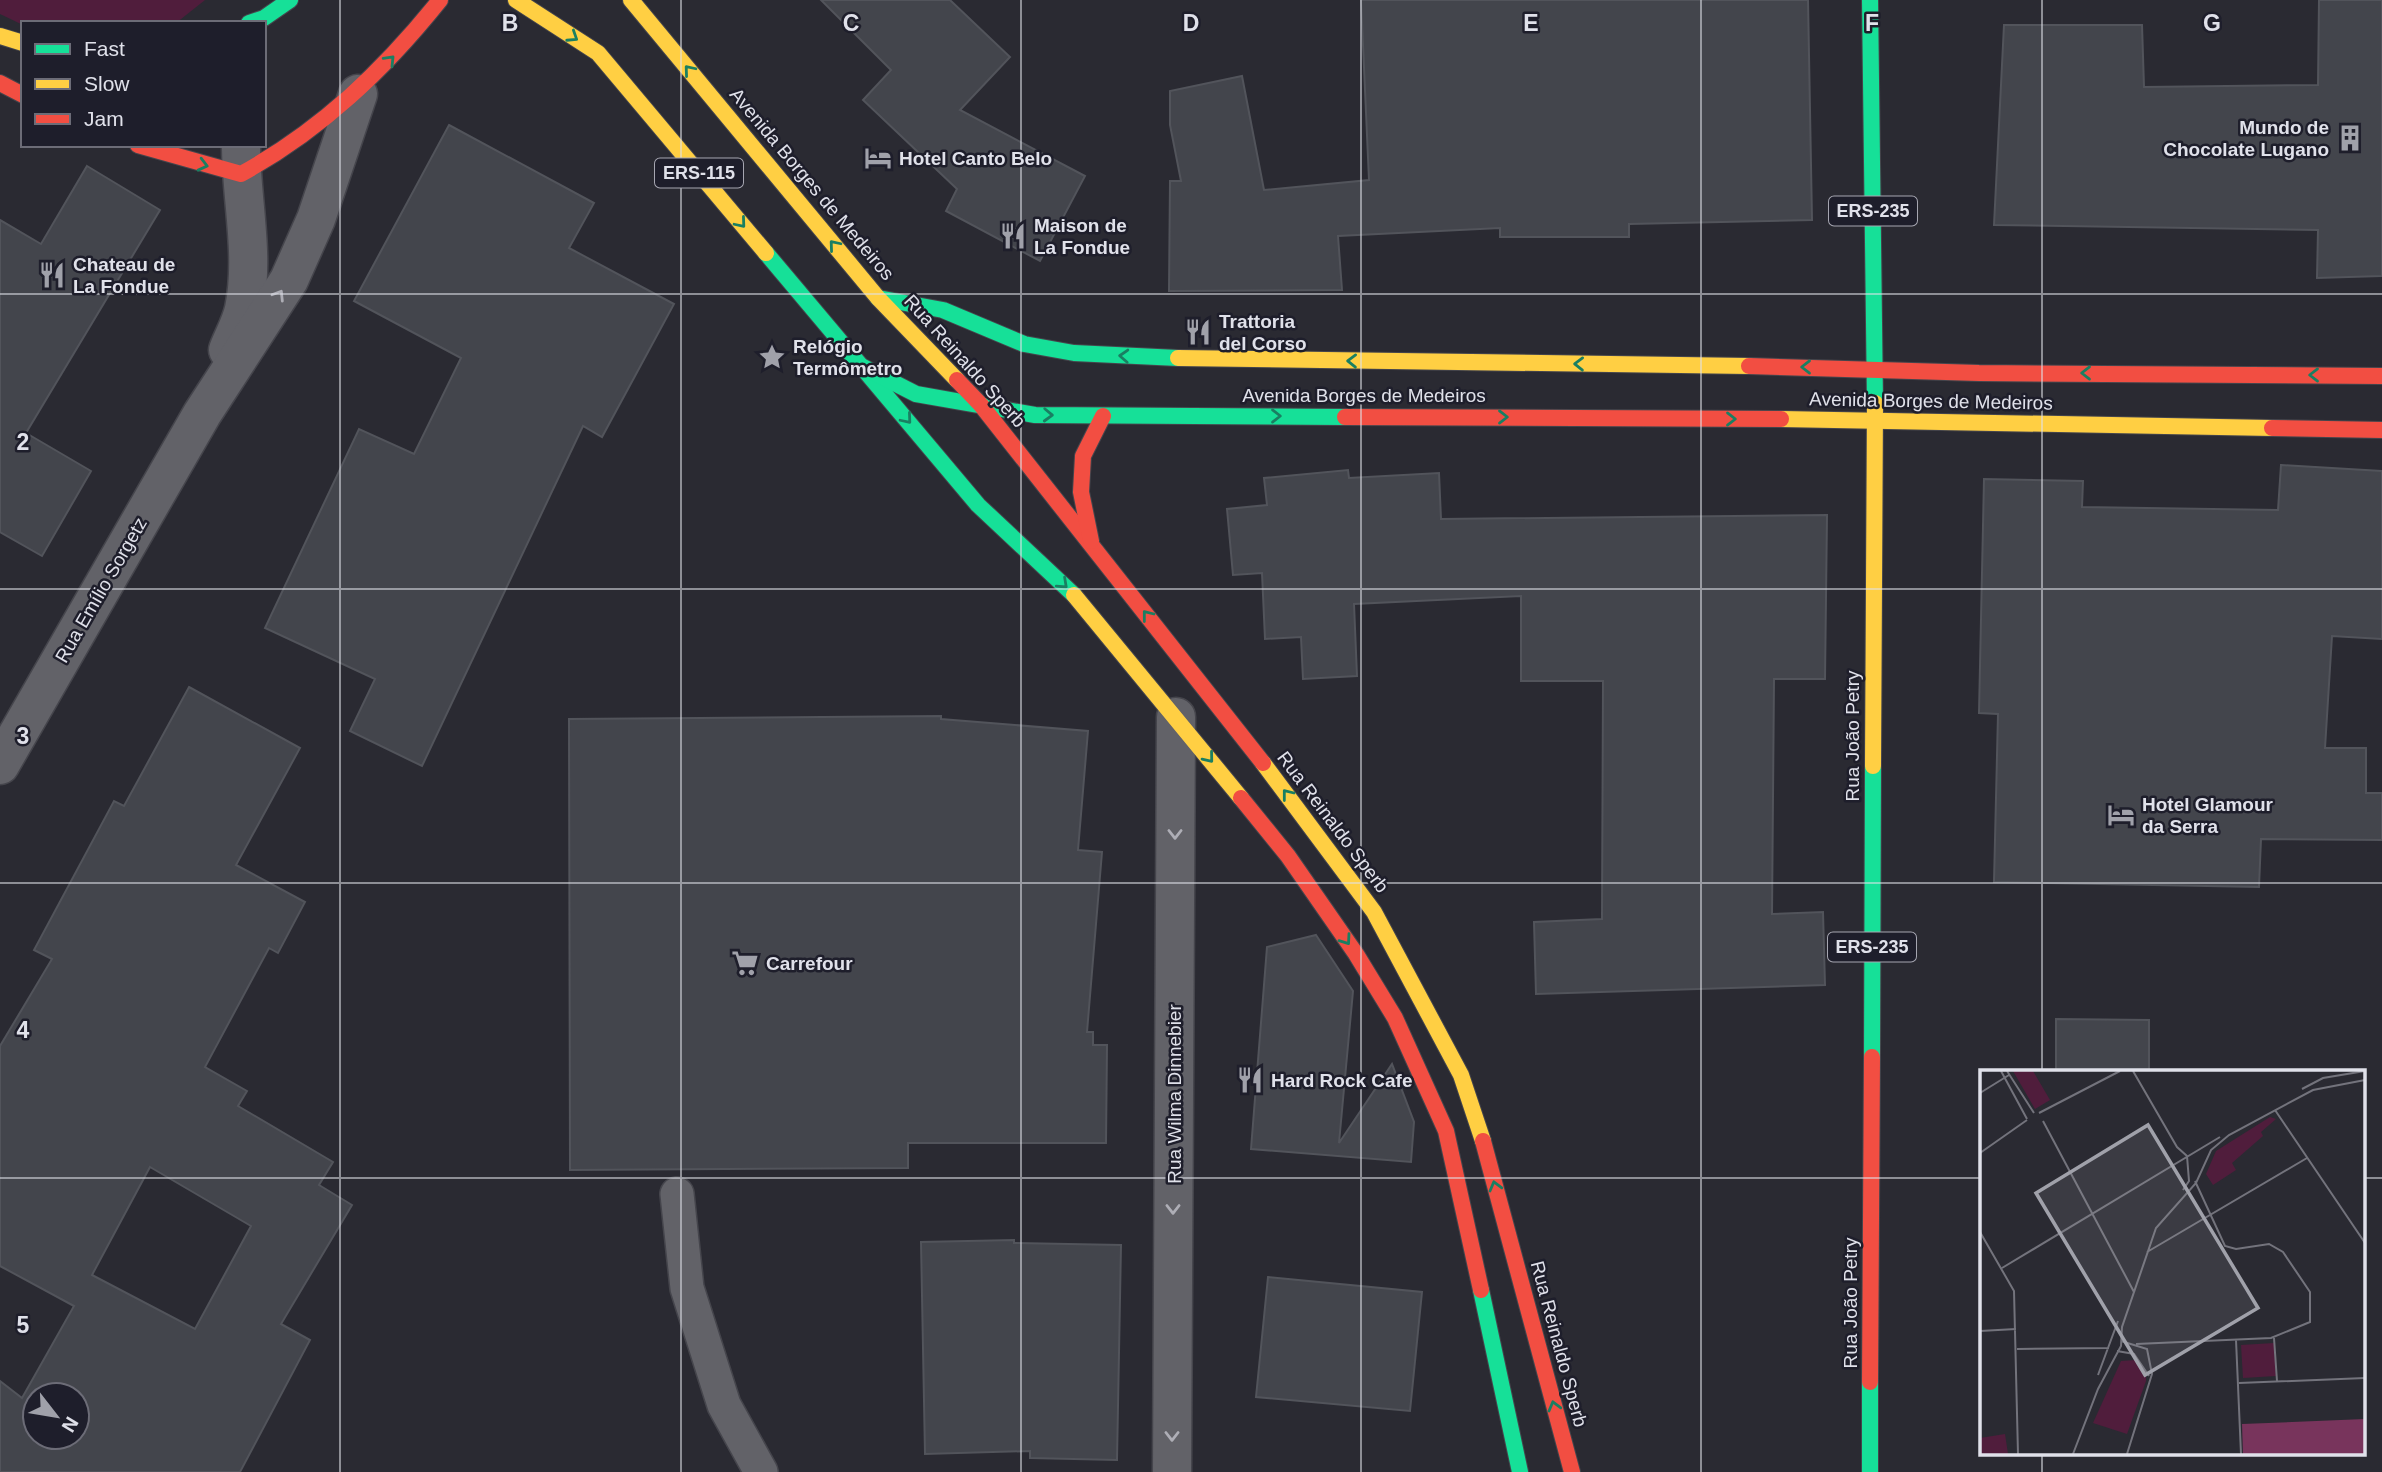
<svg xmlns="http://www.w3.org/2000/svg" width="2382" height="1472" font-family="Arial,sans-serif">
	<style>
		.green { fill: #501d3c }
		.building { fill: #43454c; stroke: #52545b; stroke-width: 2; fill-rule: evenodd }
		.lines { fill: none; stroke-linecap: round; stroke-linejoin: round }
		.lane-casing { stroke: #45454c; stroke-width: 36 }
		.street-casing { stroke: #45454c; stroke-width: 41 }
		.fast-casing { stroke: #45454c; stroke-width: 18 }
		.slow-casing { stroke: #45454c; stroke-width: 18 }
		.jam-casing { stroke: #45454c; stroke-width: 18 }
		.lane { stroke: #626268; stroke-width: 33 }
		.street { stroke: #626268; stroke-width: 38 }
		.fast { stroke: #16e098; stroke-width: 16 }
		.slow { stroke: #ffcf43; stroke-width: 16 }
		.jam { stroke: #f24e42; stroke-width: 16 }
		.oneway { stroke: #1a7f62 }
		.oneway2 { stroke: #aeaeb6 }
		.grid { fill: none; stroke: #e0e1ea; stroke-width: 2; stroke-opacity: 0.55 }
		.labels { text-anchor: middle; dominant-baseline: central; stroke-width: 5; stroke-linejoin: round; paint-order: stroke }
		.shield { fill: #1e1e2b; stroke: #a6a6b1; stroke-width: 2 }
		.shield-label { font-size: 18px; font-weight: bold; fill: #e0e1ea }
		.poi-label { font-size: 19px; font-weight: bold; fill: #e0e1ea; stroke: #1e1e2b; text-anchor: start }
		.street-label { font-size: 19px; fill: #e0e1ea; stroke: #1e1e2b }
		.inset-road { fill: none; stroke: #73737c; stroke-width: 2 }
		.view { fill: #a0a1aa; fill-opacity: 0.15; stroke: #a0a1aa; stroke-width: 3.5 }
		.inset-edge { fill: none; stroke: #e0e1ea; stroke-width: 3.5 }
		.grid-label { font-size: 23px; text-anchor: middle; font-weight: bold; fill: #e0e1ea; stroke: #1e1e2b; stroke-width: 5; stroke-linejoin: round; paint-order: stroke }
	</style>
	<rect width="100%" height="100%" fill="#2a2a32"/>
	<polygon class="green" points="0,0 205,0 176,23 23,25 0,14"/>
	<g class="building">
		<polygon points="821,0 950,0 1010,57 960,110 1085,176 1040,261 946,211 957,189 863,100 891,70"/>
		<polygon points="1361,0 1808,0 1812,220 1629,224 1629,237 1500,237 1500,228 1338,236 1342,290 1169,291 1170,181 1181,181 1170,125 1170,91 1242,76 1264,190 1369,180"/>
		<polygon points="2319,0 2382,0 2382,276 2317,278 2318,230 1994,225 2004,25 2142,25 2144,87 2318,85"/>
		<polygon points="449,125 594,203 569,248 674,304 602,437 583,426 422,766 350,731 375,679 265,628 359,429 414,454 461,358 354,301"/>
		<polygon points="87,166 160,210 26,433 91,471 42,556 0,532 0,220 41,244"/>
		<polygon points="2281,465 2382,471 2382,639 2332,636 2325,748 2366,748 2366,793 2382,793 2382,840 2261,839 2259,887 1994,882 1998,714 1979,713 1984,479 2083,481 2082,507 2278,510"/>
		<polygon points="1348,470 1349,478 1439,473 1441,519 1827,515 1825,679 1774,679 1772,914 1823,912 1825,985 1536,994 1534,922 1602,919 1603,681 1521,681 1521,596 1354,604 1357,676 1303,679 1301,637 1265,639 1262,573 1233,575 1227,509 1267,505 1264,478"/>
		<path d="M189,687L300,748L236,865L305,902L278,953L269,948L205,1067L247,1091L238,1106L333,1162L319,1185L352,1205L281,1324L310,1340L240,1472H0V1381L22,1398L74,1306L0,1266V1046L52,959L34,950L114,801L124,806ZM150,1167L251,1226L195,1329L92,1275ZM35,1395H77V1437H35Z"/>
		<polygon points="941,716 941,719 1088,731 1078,850 1102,852 1087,1032 1093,1032 1093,1045 1107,1045 1106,1143 908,1143 908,1168 570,1170 569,719"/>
		<polygon points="1316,935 1353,991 1339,1143 1392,1064 1414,1122 1411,1162 1251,1149 1267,947"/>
		<polygon points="2056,1019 2149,1020 2149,1071 2056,1071"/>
		<polygon points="1014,1240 1014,1243 1121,1245 1117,1460 1030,1458 1030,1451 925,1454 921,1242"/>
		<polygon points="1268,1277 1422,1292 1410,1411 1256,1397"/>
	</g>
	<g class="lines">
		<g class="lane-casing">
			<polyline id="lane" points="677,1194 687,1288 724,1405 761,1472"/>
		</g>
		<g class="street-casing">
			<g id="street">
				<path d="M228,350C233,337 241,323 244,309C255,255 241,199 241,145"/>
				<polyline points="0,765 202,414 289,280 316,219 358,94"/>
				<polyline points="1172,1472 1176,717"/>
			</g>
		</g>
		<g class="fast-casing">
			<g id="fast">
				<polyline points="1870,0 1875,403"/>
				<polyline points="249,23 264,18 290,0"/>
				<polyline points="766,253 978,505 1074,595"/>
				<polyline points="878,298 943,310 1024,344 1074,353 1178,358"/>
				<polyline points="863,367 916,394 1035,415 1345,417"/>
				<polyline points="1872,1057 1873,766"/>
				<polyline points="1481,1290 1520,1472"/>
				<polyline points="1870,1472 1870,1382"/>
			</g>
		</g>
		<g class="slow-casing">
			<g id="slow">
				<polyline points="516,0 598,53 766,253"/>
				<polyline points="631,0 878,298 957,380"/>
				<polyline points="0,36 23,43"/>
				<polyline points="1178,358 1749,366"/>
				<polyline points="1781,419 2272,428"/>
				<polyline points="1074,595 1241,798"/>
				<polyline points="1263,763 1374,912 1461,1075 1483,1141"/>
				<polyline points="1873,766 1875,403"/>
			</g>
		</g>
		<g class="jam-casing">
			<g id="jam">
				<polyline points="0,83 23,95"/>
				<path d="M138,145L241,174C321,130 383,71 440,0"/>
				<polyline points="1749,366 1979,373 2382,376"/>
				<polyline points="957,380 981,405 1263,763"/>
				<polyline points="1345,417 1781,419"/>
				<polyline points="2272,428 2382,430"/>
				<polyline points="1091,541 1081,492 1083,456 1103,416"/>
				<polyline points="1241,798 1288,856 1356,954 1395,1018 1446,1131 1481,1290"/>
				<polyline points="1483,1141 1572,1472"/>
				<polyline points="1870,1382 1872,1057"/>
			</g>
		</g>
		<use href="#lane" class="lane"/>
		<use href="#street" class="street"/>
		<use href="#fast" class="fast"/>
		<use href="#slow" class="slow"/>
		<use href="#jam" class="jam"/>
	</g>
	<defs><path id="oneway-chevron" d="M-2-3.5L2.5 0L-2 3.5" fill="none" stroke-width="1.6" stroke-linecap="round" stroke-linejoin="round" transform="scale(1.75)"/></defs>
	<g class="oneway">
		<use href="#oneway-chevron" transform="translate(573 37) rotate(33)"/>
		<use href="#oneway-chevron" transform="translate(390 60) rotate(-46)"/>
		<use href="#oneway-chevron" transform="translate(689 70) rotate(-130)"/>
		<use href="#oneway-chevron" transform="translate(203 165) rotate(14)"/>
		<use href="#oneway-chevron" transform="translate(741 223) rotate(50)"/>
		<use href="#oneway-chevron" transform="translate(834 245) rotate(-130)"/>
		<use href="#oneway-chevron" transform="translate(1124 356) rotate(-177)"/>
		<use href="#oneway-chevron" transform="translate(1352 361) rotate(-179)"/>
		<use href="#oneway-chevron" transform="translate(1579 364) rotate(-179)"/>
		<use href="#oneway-chevron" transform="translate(1806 367) rotate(-180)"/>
		<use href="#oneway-chevron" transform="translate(2086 373) rotate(-180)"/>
		<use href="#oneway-chevron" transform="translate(2314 375) rotate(-180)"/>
		<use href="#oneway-chevron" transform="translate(1048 415) rotate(2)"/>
		<use href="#oneway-chevron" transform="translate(1276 416)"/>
		<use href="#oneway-chevron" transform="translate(1503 417)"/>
		<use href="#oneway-chevron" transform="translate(907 419) rotate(50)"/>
		<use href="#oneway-chevron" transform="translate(1731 419)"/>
		<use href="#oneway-chevron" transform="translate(1063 584) rotate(43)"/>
		<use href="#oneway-chevron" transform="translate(1147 615) rotate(-128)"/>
		<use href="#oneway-chevron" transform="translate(1209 758) rotate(51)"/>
		<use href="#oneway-chevron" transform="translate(1287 794) rotate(-128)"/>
		<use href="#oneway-chevron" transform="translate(1346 940) rotate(55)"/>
		<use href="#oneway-chevron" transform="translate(1495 1186) rotate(-105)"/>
		<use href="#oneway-chevron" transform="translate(1554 1406) rotate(-105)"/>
	</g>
	<g class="oneway2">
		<use href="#oneway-chevron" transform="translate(279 295) rotate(-58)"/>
		<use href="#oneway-chevron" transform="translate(1175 834) rotate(90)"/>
		<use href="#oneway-chevron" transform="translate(1173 1209) rotate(90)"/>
		<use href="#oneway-chevron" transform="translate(1172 1436) rotate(90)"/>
	</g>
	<path class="grid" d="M340,0V1472M681,0V1472M1021,0V1472M1361,0V1472M1701,0V1472M2042,0V1071M0,294H2382M0,589H2382M0,883H2382M0,1178H1981M2363,1178H2382M2042,1453V1472"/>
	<defs>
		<g id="building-bare" transform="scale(2.1)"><path d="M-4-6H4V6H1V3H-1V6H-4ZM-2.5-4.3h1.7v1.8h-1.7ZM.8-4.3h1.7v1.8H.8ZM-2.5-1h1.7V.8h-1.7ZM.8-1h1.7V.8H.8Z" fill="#a0a1aa" stroke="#1e1e2b" stroke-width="2.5" paint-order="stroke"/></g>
		<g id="hotel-bare" transform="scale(2.1)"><path d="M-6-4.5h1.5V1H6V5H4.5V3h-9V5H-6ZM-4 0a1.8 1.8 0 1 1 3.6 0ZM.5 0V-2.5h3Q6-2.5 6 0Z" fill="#a0a1aa" stroke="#1e1e2b" stroke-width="2.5" paint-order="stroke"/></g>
		<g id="restaurant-bare" transform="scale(2.1)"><path d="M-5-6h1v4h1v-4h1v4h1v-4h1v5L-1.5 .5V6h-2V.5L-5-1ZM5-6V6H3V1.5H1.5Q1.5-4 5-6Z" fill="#a0a1aa" stroke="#1e1e2b" stroke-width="2.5" paint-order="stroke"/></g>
		<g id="sight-bare" transform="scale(2.1)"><path d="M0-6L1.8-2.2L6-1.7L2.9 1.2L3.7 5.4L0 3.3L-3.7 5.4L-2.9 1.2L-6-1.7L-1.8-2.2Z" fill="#a0a1aa" stroke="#1e1e2b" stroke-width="2.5" paint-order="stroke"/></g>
		<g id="supermarket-bare" transform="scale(2.1)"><path d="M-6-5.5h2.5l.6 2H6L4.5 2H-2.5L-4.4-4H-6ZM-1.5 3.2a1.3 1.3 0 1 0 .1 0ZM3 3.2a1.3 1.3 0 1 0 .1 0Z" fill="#a0a1aa" stroke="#1e1e2b" stroke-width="2.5" paint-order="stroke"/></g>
	</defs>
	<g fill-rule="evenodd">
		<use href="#building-bare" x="2350" y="138"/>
		<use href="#hotel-bare" x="878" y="158"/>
		<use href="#restaurant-bare" x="1013" y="236"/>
		<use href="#restaurant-bare" x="52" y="275"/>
		<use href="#restaurant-bare" x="1198" y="332"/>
		<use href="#sight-bare" x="772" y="357"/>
		<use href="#hotel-bare" x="2121" y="815"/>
		<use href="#supermarket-bare" x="745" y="963"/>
		<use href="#restaurant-bare" x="1250" y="1080"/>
	</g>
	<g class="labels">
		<g class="shield">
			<rect x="655" y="158.5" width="88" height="29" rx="5"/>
			<rect x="1829" y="196.5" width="88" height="29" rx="5"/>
			<rect x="1828" y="932.5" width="88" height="29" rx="5"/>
		</g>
		<g class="shield-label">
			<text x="699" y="173">ERS-115</text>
			<text x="1873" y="211">ERS-235</text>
			<text x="1872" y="947">ERS-235</text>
		</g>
		<g class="poi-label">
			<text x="2329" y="127" text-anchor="end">Mundo de<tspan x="2329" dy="22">Chocolate Lugano</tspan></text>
			<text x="899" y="158">Hotel Canto Belo</text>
			<text x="1034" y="225">Maison de<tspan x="1034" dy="22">La Fondue</tspan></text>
			<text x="73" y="264">Chateau de<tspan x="73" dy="22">La Fondue</tspan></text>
			<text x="1219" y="321">Trattoria<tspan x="1219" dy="22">del Corso</tspan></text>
			<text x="793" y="346">Relógio<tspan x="793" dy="22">Termômetro</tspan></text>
			<text x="2142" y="804">Hotel Glamour<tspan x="2142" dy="22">da Serra</tspan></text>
			<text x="766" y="963">Carrefour</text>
			<text x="1271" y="1080">Hard Rock Cafe</text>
		</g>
		<g class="street-label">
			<text transform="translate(812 184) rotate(50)">Avenida Borges de Medeiros</text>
			<text transform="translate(965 361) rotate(48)">Rua Reinaldo Sperb</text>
			<text x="1364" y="395">Avenida Borges de Medeiros</text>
			<text transform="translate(1931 401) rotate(1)">Avenida Borges de Medeiros</text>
			<text transform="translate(101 590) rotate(-60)">Rua Emílio Sorgetz</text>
			<text transform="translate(1852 736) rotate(-90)">Rua João Petry</text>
			<text transform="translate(1333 822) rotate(53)">Rua Reinaldo Sperb</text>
			<text transform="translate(1174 1094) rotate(-90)">Rua Wilma Dinnebier</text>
			<text transform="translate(1850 1303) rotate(-90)">Rua João Petry</text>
			<text transform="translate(1559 1344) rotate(75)">Rua Reinaldo Sperb</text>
		</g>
	</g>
	<g transform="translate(1980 1070)">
		<rect width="385" height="385" fill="#2a2a32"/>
		<path d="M33,1H53L70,30L55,39ZM290,47L296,49L281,62L283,66L252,93L256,100L233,115L226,104L236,81ZM294,273L296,306L263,308L261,275ZM156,290L166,303V311L147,364L113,353L141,291ZM25,364L28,384H0V368Z" fill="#501d3c"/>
		<path d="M385,349V384H263L262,354Z" fill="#78345c"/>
		<path class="inset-road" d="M21,1L47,49M27,1L54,43M153,1L197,77L207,86M322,19L343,8L385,1M0,23L29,5M295,40L385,173M59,43L140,1M63,51L154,222M0,83L47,50M203,120L209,111L207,86M0,162L34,221L38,384M167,182L327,88M22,198L240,67M0,261L36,259M294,268L297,311M256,270L261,384M141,271L167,279L172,304L147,384M156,274L291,268L330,252V222L303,182L289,174L256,179L245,176L215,111M37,279L129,278M137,281L154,284L169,306M118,305L138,251M259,313L385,308M93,384L118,319L141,276L142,257L176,158L216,113L231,80L249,65L333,20L385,10"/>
		<path class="view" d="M168,55L278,238L165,305L56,123Z"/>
		<rect width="385" height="385" class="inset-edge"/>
	</g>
	<g class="grid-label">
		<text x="510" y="31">B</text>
		<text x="851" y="31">C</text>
		<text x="1191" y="31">D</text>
		<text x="1531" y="31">E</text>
		<text x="1872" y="31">F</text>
		<text x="2212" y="31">G</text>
		<text x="23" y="450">2</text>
		<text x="23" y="744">3</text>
		<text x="23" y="1038">4</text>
		<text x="23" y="1333">5</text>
	</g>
	<rect x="21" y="21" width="245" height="126" fill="#1e1e2b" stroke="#6c6c77" stroke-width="2"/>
	<rect x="35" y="44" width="35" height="10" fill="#16e098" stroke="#6c6c77" stroke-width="2"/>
	<text x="84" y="56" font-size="21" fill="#e0e1ea">Fast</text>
	<rect x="35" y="79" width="35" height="10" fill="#ffcf43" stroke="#6c6c77" stroke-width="2"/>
	<text x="84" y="91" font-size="21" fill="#e0e1ea">Slow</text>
	<rect x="35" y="114" width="35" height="10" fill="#f24e42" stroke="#6c6c77" stroke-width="2"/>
	<text x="84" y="126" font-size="21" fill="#e0e1ea">Jam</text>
	<g transform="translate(56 1416) rotate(121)"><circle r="33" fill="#1e1e2b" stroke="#6c6c77" stroke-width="2"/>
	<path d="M0-5L12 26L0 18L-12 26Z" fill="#a0a1aa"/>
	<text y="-10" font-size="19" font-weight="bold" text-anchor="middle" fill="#e0e1ea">N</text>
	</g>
</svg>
